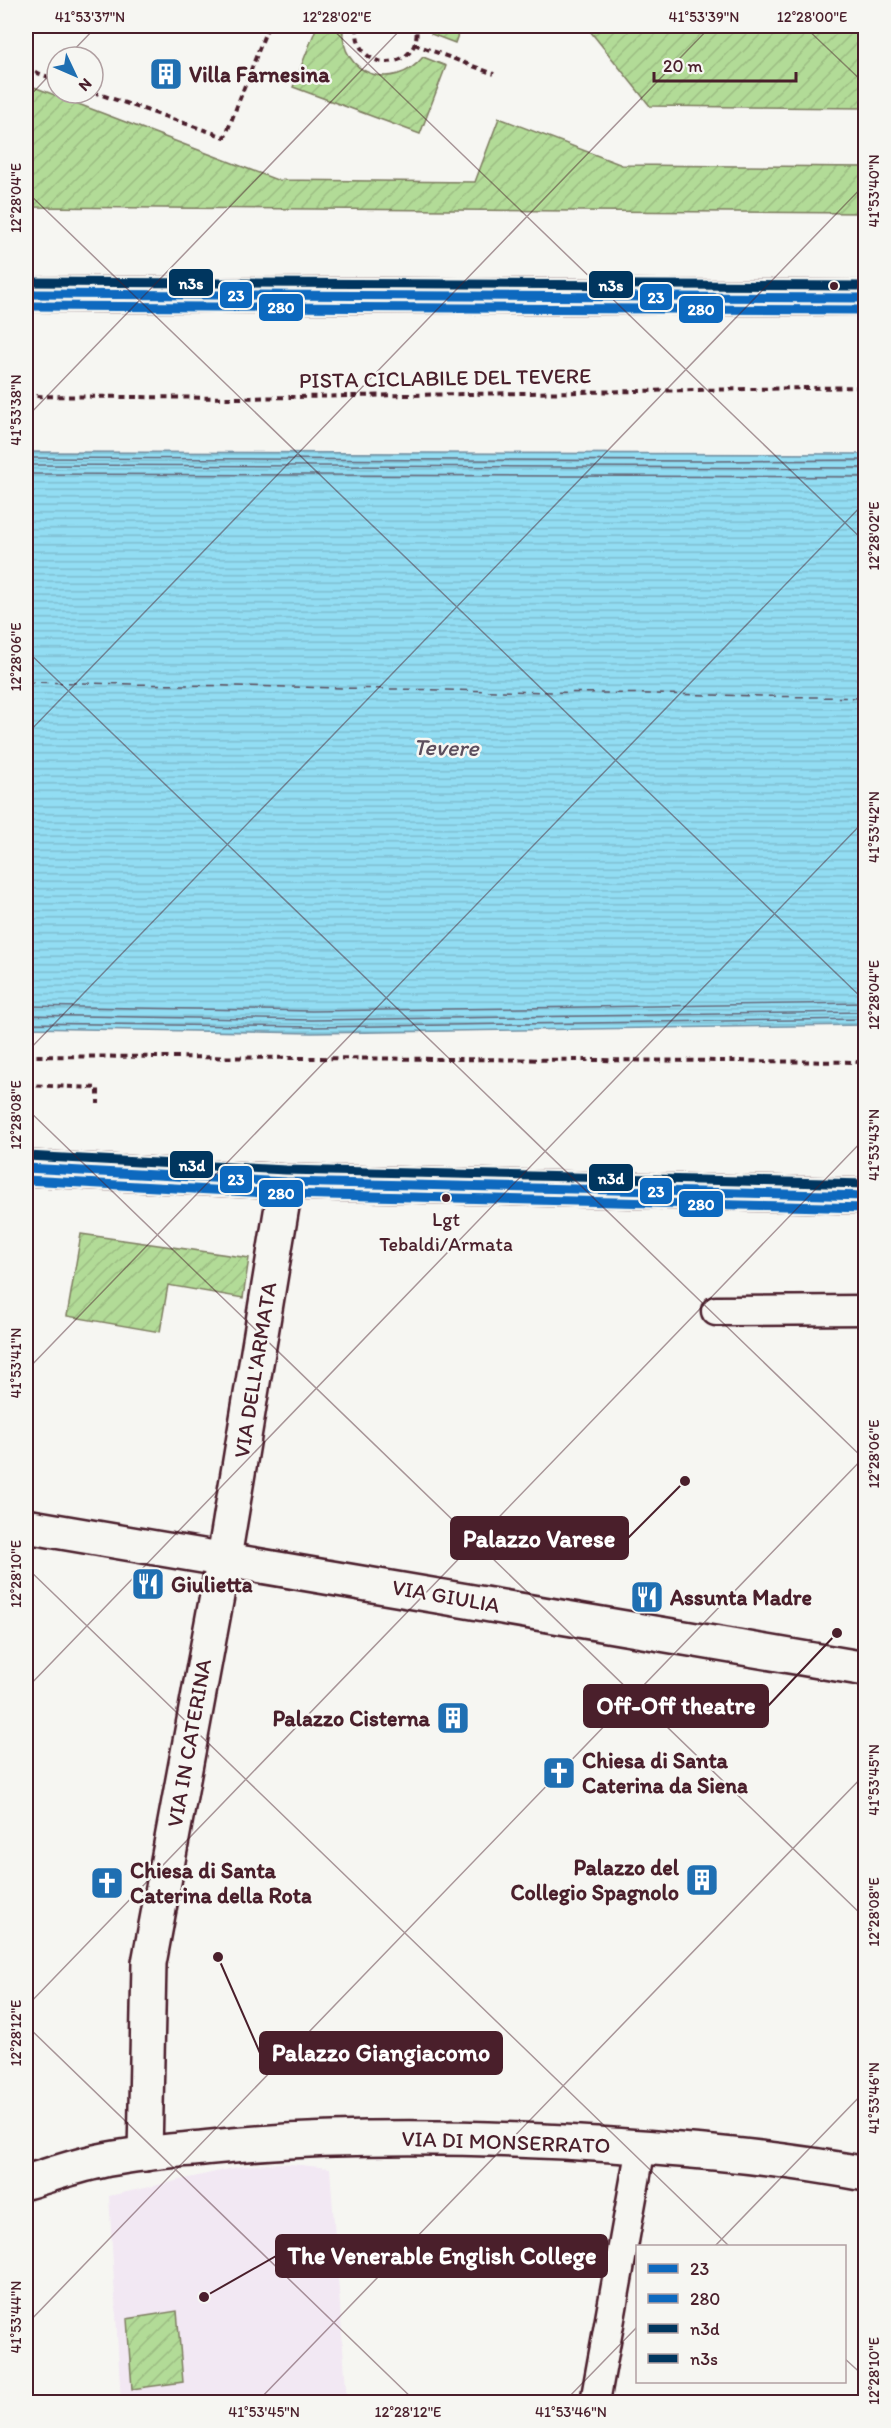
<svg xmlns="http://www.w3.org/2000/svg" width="891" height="2428" font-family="Itim,sans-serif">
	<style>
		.built { fill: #f2e8f3 }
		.garden { fill: url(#garden-furrows); stroke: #7e7d61; stroke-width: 1.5 }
		.water { fill: url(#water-rules); stroke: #7591a3; stroke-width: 1.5 }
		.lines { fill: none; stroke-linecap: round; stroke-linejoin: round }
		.shore { stroke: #676b7b; stroke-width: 1.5 }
		.ferry { stroke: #5c4e5d; stroke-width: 1.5; stroke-dasharray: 8 6; stroke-linecap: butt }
		.lane-casing { stroke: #4a1f2b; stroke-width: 33 }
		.street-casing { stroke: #4a1f2b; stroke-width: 38 }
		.primary-casing { stroke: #4a1f2b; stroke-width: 38 }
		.path { stroke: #4a1f2b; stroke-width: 4; stroke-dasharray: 6 4.5; stroke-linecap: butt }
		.lane { stroke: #f6f6f2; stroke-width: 28 }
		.street { stroke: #f6f6f2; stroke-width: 33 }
		.primary { stroke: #f6f6f2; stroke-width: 33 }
		.bus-1-casing { stroke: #f6f6f2; stroke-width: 14 }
		.bus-2-casing { stroke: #f6f6f2; stroke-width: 14 }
		.bus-3-casing { stroke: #f6f6f2; stroke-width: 14 }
		.bus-4-casing { stroke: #f6f6f2; stroke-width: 14 }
		.bus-1 { stroke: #0c69bf; stroke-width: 9 }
		.bus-2 { stroke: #0c69bf; stroke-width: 9 }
		.bus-3 { stroke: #00365f; stroke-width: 9 }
		.bus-4 { stroke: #00365f; stroke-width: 9 }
		.ticks { fill: none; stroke: #4a1f2b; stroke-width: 1.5; stroke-opacity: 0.45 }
		.bus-dot { fill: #4a1f2b; stroke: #f6f6f2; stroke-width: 2 }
		.labels { text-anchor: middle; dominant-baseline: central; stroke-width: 5; stroke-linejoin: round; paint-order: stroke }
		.bus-label { font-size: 20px; fill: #4a1f2b; stroke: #f6f6f2 }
		.poi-label { font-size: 22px; font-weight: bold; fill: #4a1f2b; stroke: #f6f6f2; text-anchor: start }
		.street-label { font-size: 22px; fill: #4a1f2b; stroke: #f6f6f2 }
		.water-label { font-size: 24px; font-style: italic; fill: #5c4e5d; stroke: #f6f6f2 }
		.leader { fill: none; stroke: #4a1f2b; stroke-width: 2 }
		.callout-dot { fill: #4a1f2b; stroke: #f6f6f2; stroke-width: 2 }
		.callout { fill: #4a1f2b; stroke: #4a1f2b; stroke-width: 2 }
		.callout-label { font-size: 24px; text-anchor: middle; font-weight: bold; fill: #fff }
		.line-badge { stroke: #f6f6f2; stroke-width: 2 }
		.badge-label { font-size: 16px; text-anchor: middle; font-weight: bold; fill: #fff }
		.neatline { fill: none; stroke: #4a1f2b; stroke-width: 2 }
		.ticks-label { font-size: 15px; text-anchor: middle; fill: #4a1f2b }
	</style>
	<defs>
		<pattern id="garden-furrows" width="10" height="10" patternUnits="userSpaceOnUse" patternTransform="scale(1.5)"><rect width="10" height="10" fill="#b2db97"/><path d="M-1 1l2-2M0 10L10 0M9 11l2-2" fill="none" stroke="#9bbc82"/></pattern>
		<pattern id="water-rules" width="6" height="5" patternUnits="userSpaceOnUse" patternTransform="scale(1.5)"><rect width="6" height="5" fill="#92ddf3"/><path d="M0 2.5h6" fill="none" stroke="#7fbdd0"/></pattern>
	</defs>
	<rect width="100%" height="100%" fill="#f6f6f2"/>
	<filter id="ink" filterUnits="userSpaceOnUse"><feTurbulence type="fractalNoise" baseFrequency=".0167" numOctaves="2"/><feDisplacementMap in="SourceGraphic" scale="12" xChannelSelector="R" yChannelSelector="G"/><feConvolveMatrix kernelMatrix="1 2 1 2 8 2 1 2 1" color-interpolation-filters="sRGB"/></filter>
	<g filter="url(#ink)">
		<polygon class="built" points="280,2163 330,2168 347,2402 121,2402 109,2196 242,2166"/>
		<g class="garden">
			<path d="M317,26L343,27C339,75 394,93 423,57L446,66L420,134L293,87Z"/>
			<polygon points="430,26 461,26 455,43 431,34"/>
			<polygon points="586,26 865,26 865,108 650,106"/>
			<polygon points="26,84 277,180 475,182 499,118 622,165 865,167 865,213 26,207"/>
			<polygon points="81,1234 249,1258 243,1298 168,1285 160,1332 67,1316"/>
			<polygon points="177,2311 183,2382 132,2389 127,2319"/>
		</g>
		<polygon class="water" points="26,452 865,454 865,1025 312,1033 26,1028"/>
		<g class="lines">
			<g class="shore">
				<polyline points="26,458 704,461 866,460"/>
				<polyline points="26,465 866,468"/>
				<polyline points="26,474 866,477"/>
				<polyline points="26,1006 312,1011 866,1003"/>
				<polyline points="26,1015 312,1020 866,1012"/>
				<polyline points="26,1023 312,1027 866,1019"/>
			</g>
			<polyline class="ferry" points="26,682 866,698"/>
			<g class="lane-casing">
				<g id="lane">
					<polyline points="716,1311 866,1310"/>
					<polyline points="595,2402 641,2147"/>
				</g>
			</g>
			<g class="street-casing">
				<g id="street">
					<polyline points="26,1526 866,1669"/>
					<polyline points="145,2154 149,1963 224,1558 286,1182"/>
					<path d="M26,2182C50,2175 75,2166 100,2161C136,2153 174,2151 212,2147C329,2135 446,2136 564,2142C665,2148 766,2155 866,2174"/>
				</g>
			</g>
			<g class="primary-casing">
				<g id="primary">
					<polyline points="26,294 866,298"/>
					<polyline points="26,1168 286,1182 866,1196"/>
				</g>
			</g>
			<g class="path">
				<path d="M357,26C353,77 424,71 416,26"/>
				<polyline points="414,44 494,74"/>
				<polyline points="35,72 57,80"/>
				<polyline points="93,92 225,137 268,26"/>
				<polyline points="26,396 238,398 866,387"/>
				<polyline points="26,1056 866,1062"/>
				<polyline points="26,1085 98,1088 98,1104"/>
			</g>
			<use href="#lane" class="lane"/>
			<use href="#street" class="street"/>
			<use href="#primary" class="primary"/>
			<g class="bus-1-casing">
				<g id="bus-1">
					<polyline points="26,294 866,298"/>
					<polyline points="26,1168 286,1182 866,1196"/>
				</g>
			</g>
			<g class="bus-2-casing">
				<g id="bus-2">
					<polyline points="26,306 866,310"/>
					<polyline points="26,1180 286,1194 866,1208"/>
				</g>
			</g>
			<g class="bus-3-casing">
				<polyline id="bus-3" points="27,1156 286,1170 866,1184"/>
			</g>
			<g class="bus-4-casing">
				<polyline id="bus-4" points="26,282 866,286"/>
			</g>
			<use href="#bus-1" class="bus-1"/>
			<use href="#bus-2" class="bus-2"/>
			<use href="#bus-3" class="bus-3"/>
			<use href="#bus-4" class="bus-4"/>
		</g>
	</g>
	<path class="ticks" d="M329,26L866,543M804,26L866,85M67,57L97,26M26,100L57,67M26,191L866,1002M26,418L404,26M26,650L866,1461M26,735L711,26M26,1053L866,183M26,1108L866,1919M26,1371L866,501M26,1567L729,2246M26,1689L866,819M26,2007L866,1137M26,2025L416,2402M715,2246L866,2090M26,2325L866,1455M844,2358L866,2378M257,2402L866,1773M564,2402L638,2326"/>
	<defs>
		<g id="building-square" transform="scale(1.725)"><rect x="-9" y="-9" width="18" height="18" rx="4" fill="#1f6fb2" stroke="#f6f6f2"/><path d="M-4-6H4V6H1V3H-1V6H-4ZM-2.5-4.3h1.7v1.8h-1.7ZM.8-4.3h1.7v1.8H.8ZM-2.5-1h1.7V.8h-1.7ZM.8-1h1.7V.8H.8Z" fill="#fff"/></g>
		<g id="restaurant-square" transform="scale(1.725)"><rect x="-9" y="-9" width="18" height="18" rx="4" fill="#1f6fb2" stroke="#f6f6f2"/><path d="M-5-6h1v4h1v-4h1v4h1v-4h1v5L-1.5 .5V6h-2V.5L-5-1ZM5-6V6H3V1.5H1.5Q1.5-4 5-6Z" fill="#fff"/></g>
		<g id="church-square" transform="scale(1.725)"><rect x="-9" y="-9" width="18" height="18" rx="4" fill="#1f6fb2" stroke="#f6f6f2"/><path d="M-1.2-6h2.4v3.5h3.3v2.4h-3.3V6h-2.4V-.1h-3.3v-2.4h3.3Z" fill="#fff"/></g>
	</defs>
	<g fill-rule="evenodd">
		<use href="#building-square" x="166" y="74"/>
		<use href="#restaurant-square" x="148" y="1584"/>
		<use href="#restaurant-square" x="647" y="1597"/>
		<use href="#building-square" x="453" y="1718"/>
		<use href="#church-square" x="559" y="1773"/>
		<use href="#building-square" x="702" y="1880"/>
		<use href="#church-square" x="107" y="1883"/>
	</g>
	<g class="bus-dot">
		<circle cx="834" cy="286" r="5"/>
		<circle cx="446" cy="1198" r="5"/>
	</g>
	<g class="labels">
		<g class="bus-label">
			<text x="446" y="1219">Lgt<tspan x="446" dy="25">Tebaldi/Armata</tspan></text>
		</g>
		<g class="poi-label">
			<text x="189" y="74">Villa Farnesina</text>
			<text x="171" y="1584">Giulietta</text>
			<text x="670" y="1597">Assunta Madre</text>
			<text x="430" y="1718" text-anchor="end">Palazzo Cisterna</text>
			<text x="582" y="1760">Chiesa di Santa<tspan x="582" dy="25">Caterina da Siena</tspan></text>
			<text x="679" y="1867" text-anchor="end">Palazzo del<tspan x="679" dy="25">Collegio Spagnolo</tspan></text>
			<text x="130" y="1870">Chiesa di Santa<tspan x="130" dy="25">Caterina della Rota</tspan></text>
		</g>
		<g class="street-label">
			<text transform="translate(445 378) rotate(-1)">PISTA CICLABILE DEL TEVERE</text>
			<text transform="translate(255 1370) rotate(-81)">VIA DELL'ARMATA</text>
			<text transform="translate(446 1596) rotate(10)">VIA GIULIA</text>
			<text transform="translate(189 1743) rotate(-80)">VIA IN CATERINA</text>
			<text transform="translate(506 2142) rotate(2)">VIA DI MONSERRATO</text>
		</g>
		<g class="water-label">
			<text transform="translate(446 747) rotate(1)">Tevere</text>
		</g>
	</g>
	<path class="leader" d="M685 1481L628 1538M837 1633L768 1706M218 1957L260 2053M204 2297L276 2256"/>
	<g class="callout-dot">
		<circle cx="685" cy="1481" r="6"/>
		<circle cx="837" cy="1633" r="6"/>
		<circle cx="218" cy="1957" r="6"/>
		<circle cx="204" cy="2297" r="6"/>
	</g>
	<g class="callout">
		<rect x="451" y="1517" width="177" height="42" rx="6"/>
		<rect x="584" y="1685" width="184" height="42" rx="6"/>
		<rect x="260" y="2032" width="242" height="42" rx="6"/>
		<rect x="276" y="2235" width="331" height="42" rx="6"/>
	</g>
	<g class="callout-label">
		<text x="539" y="1547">Palazzo Varese</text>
		<text x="676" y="1714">Off-Off theatre</text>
		<text x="381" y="2061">Palazzo Giangiacomo</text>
		<text x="442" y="2264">The Venerable English College</text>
	</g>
	<g class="line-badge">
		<rect x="168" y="268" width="46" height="29" rx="6" fill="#00365f"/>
		<rect x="588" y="270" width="46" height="29" rx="6" fill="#00365f"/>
		<rect x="219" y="281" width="34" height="28" rx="6" fill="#0c69bf"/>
		<rect x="639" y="283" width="34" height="28" rx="6" fill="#0c69bf"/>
		<rect x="258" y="293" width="46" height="29" rx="6" fill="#0c69bf"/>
		<rect x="678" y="295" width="46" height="29" rx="6" fill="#0c69bf"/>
		<rect x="169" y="1150" width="45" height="29" rx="6" fill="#00365f"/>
		<rect x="588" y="1163" width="46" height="29" rx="6" fill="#00365f"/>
		<rect x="219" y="1165" width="34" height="29" rx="6" fill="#0c69bf"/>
		<rect x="639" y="1177" width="34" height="28" rx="6" fill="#0c69bf"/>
		<rect x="258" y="1179" width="46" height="29" rx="6" fill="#0c69bf"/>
		<rect x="678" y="1190" width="46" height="28" rx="6" fill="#0c69bf"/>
	</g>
	<g class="badge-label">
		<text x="191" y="289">n3s</text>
		<text x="611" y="291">n3s</text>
		<text x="236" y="301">23</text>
		<text x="656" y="303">23</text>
		<text x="281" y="313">280</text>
		<text x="701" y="315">280</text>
		<text x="192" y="1171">n3d</text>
		<text x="611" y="1184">n3d</text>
		<text x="236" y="1185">23</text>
		<text x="656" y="1197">23</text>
		<text x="281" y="1199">280</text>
		<text x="701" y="1210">280</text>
	</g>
	<rect width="891" height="2428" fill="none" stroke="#f6f6f2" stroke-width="66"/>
	<rect x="636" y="2245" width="210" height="138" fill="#f6f6f2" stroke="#b1a0a2" stroke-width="1.5"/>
	<rect x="648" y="2264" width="30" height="9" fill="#0c69bf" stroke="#b1a0a2" stroke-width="1.5"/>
	<text x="690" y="2275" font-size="18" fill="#4a1f2b">23</text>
	<rect x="648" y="2294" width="30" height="9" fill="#0c69bf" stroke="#b1a0a2" stroke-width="1.5"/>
	<text x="690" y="2305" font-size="18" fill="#4a1f2b">280</text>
	<rect x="648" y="2324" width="30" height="9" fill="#00365f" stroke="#b1a0a2" stroke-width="1.5"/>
	<text x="690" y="2335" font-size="18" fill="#4a1f2b">n3d</text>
	<rect x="648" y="2354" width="30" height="9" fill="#00365f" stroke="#b1a0a2" stroke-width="1.5"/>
	<text x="690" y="2365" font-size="18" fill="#4a1f2b">n3s</text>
	<g transform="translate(75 75) rotate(134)"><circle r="28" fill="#f6f6f2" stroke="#b1a0a2" stroke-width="1.5"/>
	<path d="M0-4.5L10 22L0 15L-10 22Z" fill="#1f6fb2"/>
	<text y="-9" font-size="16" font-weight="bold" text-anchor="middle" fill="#4a1f2b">N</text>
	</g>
	<path d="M654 72v9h142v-9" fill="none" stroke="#4a1f2b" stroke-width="3"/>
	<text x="663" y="72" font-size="18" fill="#4a1f2b" stroke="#f6f6f2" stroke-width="4.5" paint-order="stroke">20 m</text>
	<rect x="33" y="33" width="825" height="2362" class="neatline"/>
	<g class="ticks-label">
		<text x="90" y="22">41°53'37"N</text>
		<text x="337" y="22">12°28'02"E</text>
		<text x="704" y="22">41°53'39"N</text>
		<text x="812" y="22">12°28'00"E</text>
		<text transform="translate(874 191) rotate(-90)" y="5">41°53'40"N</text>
		<text transform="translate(16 198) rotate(-90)" y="5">12°28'04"E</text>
		<text transform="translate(16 410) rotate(-90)" y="5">41°53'38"N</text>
		<text transform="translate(874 536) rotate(-90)" y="5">12°28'02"E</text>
		<text transform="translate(16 657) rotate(-90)" y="5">12°28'06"E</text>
		<text transform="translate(874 827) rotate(-90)" y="5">41°53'42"N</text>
		<text transform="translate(874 995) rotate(-90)" y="5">12°28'04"E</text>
		<text transform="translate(16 1115) rotate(-90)" y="5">12°28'08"E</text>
		<text transform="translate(874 1145) rotate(-90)" y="5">41°53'43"N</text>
		<text transform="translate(16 1363) rotate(-90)" y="5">41°53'41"N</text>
		<text transform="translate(874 1454) rotate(-90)" y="5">12°28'06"E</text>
		<text transform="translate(16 1574) rotate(-90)" y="5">12°28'10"E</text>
		<text transform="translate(874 1780) rotate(-90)" y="5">41°53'45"N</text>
		<text transform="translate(874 1912) rotate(-90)" y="5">12°28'08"E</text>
		<text transform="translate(16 2033) rotate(-90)" y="5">12°28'12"E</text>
		<text transform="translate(874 2098) rotate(-90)" y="5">41°53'46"N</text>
		<text transform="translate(16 2317) rotate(-90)" y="5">41°53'44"N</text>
		<text transform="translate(874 2371) rotate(-90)" y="5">12°28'10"E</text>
		<text x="264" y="2417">41°53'45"N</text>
		<text x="408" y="2417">12°28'12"E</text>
		<text x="571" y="2417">41°53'46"N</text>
	</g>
</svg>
